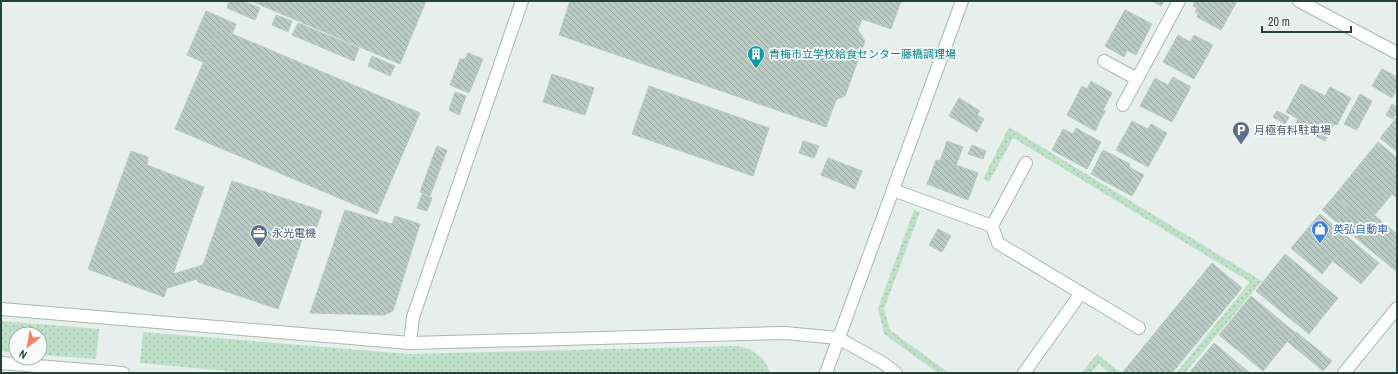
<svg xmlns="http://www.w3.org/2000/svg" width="1398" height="374" font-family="'Archivo Narrow','Noto Sans JP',sans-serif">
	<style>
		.grass { fill: url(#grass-dots) }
		.building { fill: url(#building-back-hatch); stroke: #b8c9c2 }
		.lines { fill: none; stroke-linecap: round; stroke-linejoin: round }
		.minor-casing { stroke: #a8b8b2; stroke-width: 14 }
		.minor { stroke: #fff; stroke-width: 12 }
		.labels { text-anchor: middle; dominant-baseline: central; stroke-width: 3.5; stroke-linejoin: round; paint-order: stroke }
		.culture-label { font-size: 11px; fill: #0d838f; stroke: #f7fbf9; text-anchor: start }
		.service-label { font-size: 11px; fill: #4e5e75; stroke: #f7fbf9; text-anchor: start }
		.shop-label { font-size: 11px; fill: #366cbe; stroke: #f7fbf9; text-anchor: start }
	</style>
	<defs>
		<pattern id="grass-dots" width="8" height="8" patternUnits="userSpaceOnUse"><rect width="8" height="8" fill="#bfe0c8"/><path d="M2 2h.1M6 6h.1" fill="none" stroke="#a4c1ad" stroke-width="1.8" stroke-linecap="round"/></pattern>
		<pattern id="building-back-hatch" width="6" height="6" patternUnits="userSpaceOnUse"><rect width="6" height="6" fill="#bbcac4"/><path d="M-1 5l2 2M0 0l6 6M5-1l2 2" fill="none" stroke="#98a6a0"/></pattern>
	</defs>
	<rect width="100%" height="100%" fill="#e6efeb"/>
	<g class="grass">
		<polygon points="1009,127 1262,281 1185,373 1176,373 1250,282 1013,138 989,182 983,179"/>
		<polygon points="914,210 920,212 884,309 890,330 949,373 938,373 884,334 878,308"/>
		<polygon points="1,321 99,329 96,359 40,355 40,334 16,334 16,353 1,351"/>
		<path d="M143,332L409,354L737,346C754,349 765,357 770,373H248L140,363Z"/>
		<polygon points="1097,354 1121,373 1110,373 1099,364 1091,373 1081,373"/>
	</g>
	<g class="building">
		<polygon points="229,1 244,1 260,8 255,20 227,8"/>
		<polygon points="251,1 426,1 400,64"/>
		<polygon points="570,1 901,1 891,29 862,19 858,30 865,41 845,96 836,100 826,127 559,35"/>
		<polygon points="1152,1 1164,1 1161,6"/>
		<polygon points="1195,1 1237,1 1221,30 1197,17 1198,13 1195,12 1197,8 1193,6"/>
		<polygon points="1125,10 1152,24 1136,55 1127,50 1124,57 1105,46"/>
		<polygon points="206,11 236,24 232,34 218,28 203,62 187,55"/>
		<polygon points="276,15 292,21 288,32 272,25"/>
		<polygon points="298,23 359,48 354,61 292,35"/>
		<polygon points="218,28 420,113 377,214 175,129"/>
		<polygon points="1178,35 1190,42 1194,35 1213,45 1194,79 1163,62"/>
		<polygon points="468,53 483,59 469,93 450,85 460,59 465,59"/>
		<polygon points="372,56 395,66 390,76 368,66"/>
		<polygon points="1382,69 1397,77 1397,89 1392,98 1372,86"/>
		<polygon points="552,74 594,88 585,115 543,102"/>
		<polygon points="1173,77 1191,87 1172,122 1140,106 1155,78 1168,85"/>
		<polygon points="1091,81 1112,93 1103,110 1105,111 1095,131 1067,115 1082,86 1087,89"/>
		<polygon points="1301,84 1325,96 1330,87 1351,98 1337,125 1334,124 1325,141 1295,125 1298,119 1286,112"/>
		<polygon points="649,86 769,128 753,176 632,134"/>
		<polygon points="455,92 466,96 459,115 449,110"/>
		<polygon points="1360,94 1372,101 1357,130 1344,124"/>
		<polygon points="959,98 980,111 977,115 984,119 977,132 949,116"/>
		<polygon points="1392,104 1397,107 1397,112 1393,119 1386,115"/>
		<polygon points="1277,111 1289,117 1285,124 1273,117"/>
		<polygon points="1397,117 1397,152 1380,138"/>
		<polygon points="1132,121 1148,129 1151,124 1167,133 1148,167 1116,150"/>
		<polygon points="1076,128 1101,142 1087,169 1052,150 1063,129 1073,134"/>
		<polygon points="803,141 819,146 814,158 799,153"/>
		<polygon points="947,141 963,147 956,165 978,173 968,200 927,184 936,160 940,161"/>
		<polygon points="1378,142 1397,158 1397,188 1368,223 1334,196"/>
		<polygon points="972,145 986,151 983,159 968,154"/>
		<polygon points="437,146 447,150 430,196 420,192"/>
		<polygon points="1103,150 1130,164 1129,167 1144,175 1132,196 1091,174"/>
		<polygon points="131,151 148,157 147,165 204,187 173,274 203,265 232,181 322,211 315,232 305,231 278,309 198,282 197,279 167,288 164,297 88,269"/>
		<polygon points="828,158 862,171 855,189 821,175"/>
		<polygon points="1397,188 1397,198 1392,194"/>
		<polygon points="422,194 432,198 427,211 417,208"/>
		<polygon points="1334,196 1368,223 1374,215 1397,234 1397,272 1322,210"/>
		<polygon points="345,210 392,224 395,216 420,224 393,311 384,315 310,313"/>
		<polygon points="1320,214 1350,239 1322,274 1291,248"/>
		<polygon points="938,229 951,236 942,252 929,245"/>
		<polygon points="1350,239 1379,263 1361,284 1333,261"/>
		<polygon points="1285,254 1338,298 1309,334 1256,291"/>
		<polygon points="1212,263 1242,288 1172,373 1125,373 1123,372"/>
		<polygon points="1251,296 1287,326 1256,365 1219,335"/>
		<polygon points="1287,326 1295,332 1263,371 1256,365"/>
		<polygon points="1296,332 1332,361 1323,371 1288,342"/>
		<polygon points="1214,343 1250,373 1189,373"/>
	</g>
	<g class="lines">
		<g class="minor-casing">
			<g id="minor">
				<polyline points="1299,1 1397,53"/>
				<polyline points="1104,61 1137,79"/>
				<polyline points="1123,105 1179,1"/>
				<polyline points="1026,163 992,226 998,243 1139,328"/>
				<polyline points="893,190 992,226"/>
				<polyline points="1,309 410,343 785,333 838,338 883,363 896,373"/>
				<polyline points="410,343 413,317 522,1"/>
				<polyline points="1,363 123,373"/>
				<polyline points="826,373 962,1"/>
				<polyline points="1024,373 1081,293"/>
				<polyline points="1344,373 1397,308"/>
			</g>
		</g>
		<use href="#minor" class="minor"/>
	</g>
	<defs>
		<g id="building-pin" transform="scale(0.9)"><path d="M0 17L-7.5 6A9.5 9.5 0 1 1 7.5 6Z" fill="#0f9aa8" stroke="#f7fbf9"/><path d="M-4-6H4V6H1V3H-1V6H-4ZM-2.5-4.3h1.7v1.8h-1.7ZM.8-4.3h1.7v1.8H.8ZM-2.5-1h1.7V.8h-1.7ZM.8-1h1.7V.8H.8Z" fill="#fff"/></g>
		<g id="parking-pin" transform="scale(0.9)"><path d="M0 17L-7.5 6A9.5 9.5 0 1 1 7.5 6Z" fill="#5c6f8a" stroke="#f7fbf9"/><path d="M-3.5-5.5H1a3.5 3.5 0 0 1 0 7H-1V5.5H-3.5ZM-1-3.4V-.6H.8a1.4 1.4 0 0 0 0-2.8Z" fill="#fff"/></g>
		<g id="shop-pin" transform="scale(0.9)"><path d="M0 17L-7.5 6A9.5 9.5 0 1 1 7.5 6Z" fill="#3f7fe0" stroke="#f7fbf9"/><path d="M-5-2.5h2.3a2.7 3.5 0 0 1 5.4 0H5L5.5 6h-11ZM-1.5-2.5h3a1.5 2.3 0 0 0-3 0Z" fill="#fff"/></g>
		<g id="office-pin" transform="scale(0.9)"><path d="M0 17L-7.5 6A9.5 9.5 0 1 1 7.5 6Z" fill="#5c6f8a" stroke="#f7fbf9"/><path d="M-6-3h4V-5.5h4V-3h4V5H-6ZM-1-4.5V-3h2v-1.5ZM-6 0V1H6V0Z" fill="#fff"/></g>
	</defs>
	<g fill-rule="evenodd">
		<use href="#building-pin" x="756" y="54"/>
		<use href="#parking-pin" x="1241" y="130"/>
		<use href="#shop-pin" x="1320" y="229"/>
		<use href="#office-pin" x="259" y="233"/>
	</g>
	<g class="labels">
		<g class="culture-label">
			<text x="769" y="54">青梅市立学校給食センター藤橋調理場</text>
		</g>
		<g class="service-label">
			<text x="1254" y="130">月極有料駐車場</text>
			<text x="272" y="233">永光電機</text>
		</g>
		<g class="shop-label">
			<text x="1333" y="229">英弘自動車</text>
		</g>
	</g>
	<rect width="1398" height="374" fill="none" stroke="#24423a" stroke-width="4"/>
	<g transform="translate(28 346) rotate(211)"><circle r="19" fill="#f7fbf9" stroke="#a3b1ad"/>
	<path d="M0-3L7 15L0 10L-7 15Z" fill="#f4845f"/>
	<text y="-6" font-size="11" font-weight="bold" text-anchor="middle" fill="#24423a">N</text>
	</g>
	<path d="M1262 26v6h89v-6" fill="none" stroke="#24423a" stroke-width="2"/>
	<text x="1268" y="26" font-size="12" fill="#24423a" stroke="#f7fbf9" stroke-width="3" paint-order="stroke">20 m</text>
</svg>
